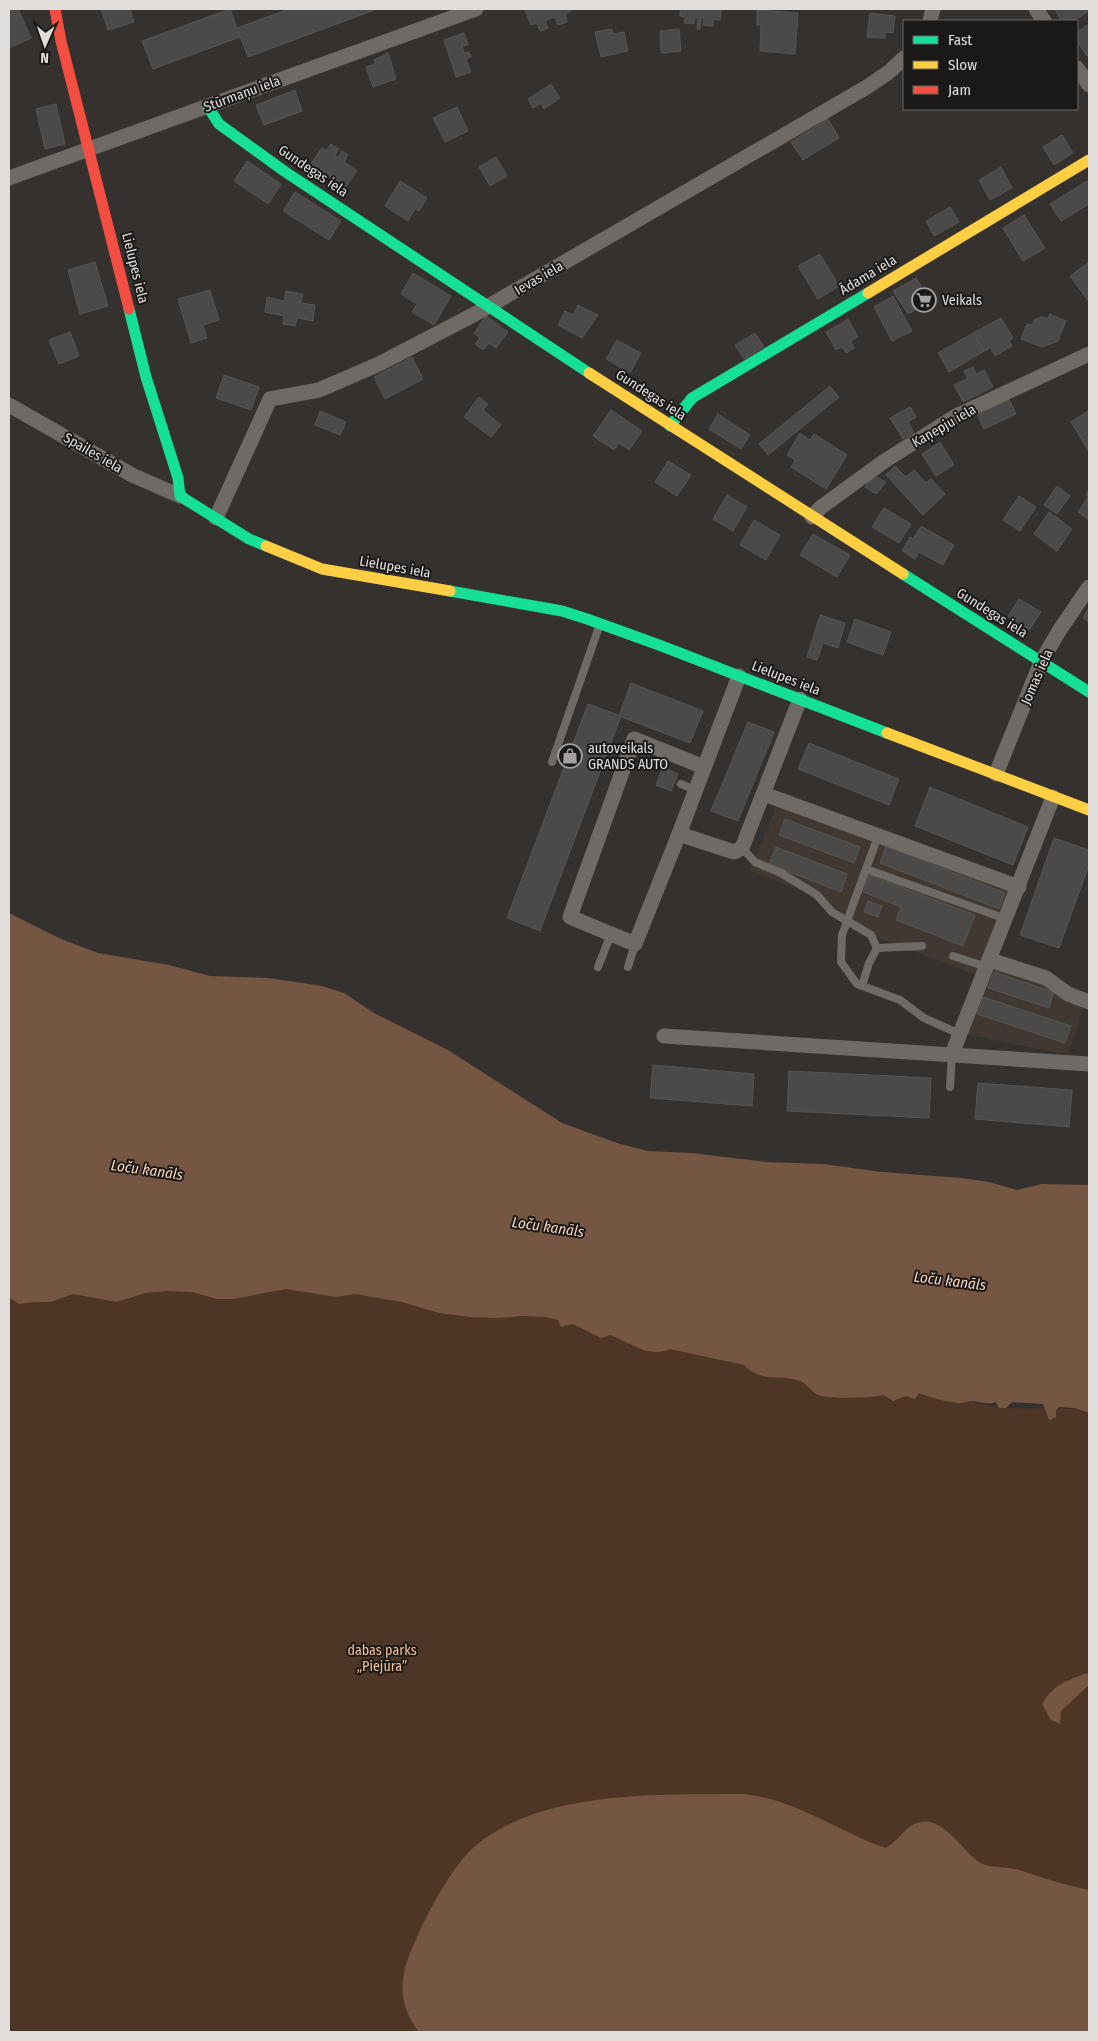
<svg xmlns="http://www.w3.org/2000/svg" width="1098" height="2041" font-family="'Fira Sans Condensed',sans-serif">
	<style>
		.built { fill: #413831 }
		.green { fill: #4d3626 }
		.water { fill: #755642 }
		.building { fill: #4c4a49; stroke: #575553 }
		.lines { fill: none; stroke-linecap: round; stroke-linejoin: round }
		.lane { stroke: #706a66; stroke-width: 8 }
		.street { stroke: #706a66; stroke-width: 15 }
		.fast { stroke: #16e098; stroke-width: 11 }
		.slow { stroke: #ffcf43; stroke-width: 11 }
		.jam { stroke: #f24e42; stroke-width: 11 }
		.labels { text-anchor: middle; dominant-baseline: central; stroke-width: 4; stroke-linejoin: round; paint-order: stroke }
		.street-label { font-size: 14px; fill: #e0dddb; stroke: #1b1917 }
		.poi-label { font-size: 14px; fill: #e0dddb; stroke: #1b1917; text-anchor: start }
		.park-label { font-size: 14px; fill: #fac098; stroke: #1b1917 }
		.water-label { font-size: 15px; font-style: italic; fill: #f8d5bd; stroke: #1b1917 }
	</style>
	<rect width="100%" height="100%" fill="#34312f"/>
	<g class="built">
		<polygon points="777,805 1011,890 976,975 860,931 831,902 750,871"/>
		<polygon points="993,966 1046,985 1084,1006 1068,1055 965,1034"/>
	</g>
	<polygon class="green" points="289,1272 468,1292 1000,1408 1089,1409 1089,2032 9,2032 9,1293"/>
	<g class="water">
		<path d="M9,913L61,939L98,953L169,965L210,976L269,978L322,986L344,993L374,1013L448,1050L562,1123L620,1144L648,1151L692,1153L767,1162L823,1164L882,1172L961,1178L989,1182L1017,1190L1042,1184L1089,1185V1413L1075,1408L1059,1407L1056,1410V1417L1049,1420L1043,1404L1012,1402L1006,1408H999L996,1402C987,1405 982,1402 973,1401C968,1401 962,1404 957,1403C944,1401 931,1398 919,1393L915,1399L906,1396L893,1401L884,1395C872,1398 834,1399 821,1396C813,1394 809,1386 802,1382C783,1372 764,1385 744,1365L670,1349C648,1359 630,1342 610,1335L601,1338L573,1324L561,1327L558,1320L545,1317L523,1316L498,1318L470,1317L439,1313L402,1302L355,1294L336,1297L286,1289L233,1299H217L192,1292L167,1291L145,1293L117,1302L73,1294L51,1302H35L19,1304L9,1297Z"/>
		<path d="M1084,1674H1089V1685L1061,1711L1060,1724L1051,1720L1042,1704C1053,1685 1064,1682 1084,1674Z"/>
		<path d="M743,1794C795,1799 837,1831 885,1848C899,1842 904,1825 921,1822C943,1817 962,1850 979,1862C990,1869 1006,1866 1019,1870C1043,1878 1065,1885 1089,1890V2032H419C394,2000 401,1971 417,1937C429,1910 452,1867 473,1848C539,1789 661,1795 743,1794Z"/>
	</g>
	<g class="building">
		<polygon points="9,9 18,9 31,38 9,48"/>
		<polygon points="101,9 130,9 134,22 108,30"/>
		<polygon points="230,9 240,37 153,69 142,41"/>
		<polygon points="289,9 377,9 248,57 237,28"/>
		<polygon points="528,9 570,9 571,11 565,14 567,22 558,25 555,17 545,21 548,28 540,31 537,23 531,25 525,10"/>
		<polygon points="680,9 721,9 720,20 714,19 713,26 703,25 704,18 701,18 700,29 697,29 698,18 695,17 694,24 684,23 685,17 680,16"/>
		<polygon points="1055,9 1089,9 1089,11 1073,21 1061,21"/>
		<polygon points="757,10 798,13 795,54 760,51 761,25 757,25"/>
		<polygon points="870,13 895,16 893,33 885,32 885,38 881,38 867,37"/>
		<polygon points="1089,24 1089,55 1087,56 1077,41 1077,32"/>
		<polygon points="612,29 613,34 624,32 628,51 601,57 595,32"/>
		<polygon points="679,29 681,51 661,53 660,31"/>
		<polygon points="464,33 468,45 462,46 464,53 469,52 471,57 466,59 471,72 456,77 444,40"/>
		<polygon points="388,53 396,79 373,87 366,67 375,64 374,60"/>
		<polygon points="551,84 560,98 544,109 541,103 533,108 528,99"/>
		<polygon points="295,90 302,111 264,125 256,105"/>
		<polygon points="56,104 65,144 45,149 36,109"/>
		<polygon points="457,107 468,131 445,142 433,118"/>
		<polygon points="828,119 839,138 803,160 791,142"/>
		<polygon points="1062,135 1073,153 1054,165 1043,147"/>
		<polygon points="331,144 339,149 335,155 338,158 342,151 348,155 344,162 357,171 345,188 310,165 322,148 326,151"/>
		<polygon points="496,157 507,176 490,186 479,167"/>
		<polygon points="247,161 281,184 268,204 234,181"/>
		<polygon points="1001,167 1012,188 990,200 979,180"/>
		<polygon points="400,181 427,198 419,211 415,209 408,221 385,206"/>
		<polygon points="1087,181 1089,184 1089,204 1061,221 1050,204"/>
		<polygon points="295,192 341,221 329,240 283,211"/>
		<polygon points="950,207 959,222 934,236 926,221"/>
		<polygon points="1024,215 1045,248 1023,261 1003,228"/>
		<polygon points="820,254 839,286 818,299 798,266"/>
		<polygon points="95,262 108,306 80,314 68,270"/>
		<polygon points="1089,262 1089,302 1070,276"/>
		<polygon points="413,273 451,296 434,325 412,312 417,304 401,294"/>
		<polygon points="916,278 921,286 920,287 931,304 924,308 923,306 908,314 893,291"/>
		<polygon points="210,290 219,320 203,325 207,338 191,343 178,299"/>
		<polygon points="286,291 303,294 301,303 315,305 313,321 297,318 295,326 283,324 284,316 265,312 267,297 284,301"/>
		<polygon points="893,296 912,331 892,341 874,307"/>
		<polygon points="578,305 598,315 582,338 558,325 565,311 573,315"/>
		<polygon points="1050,314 1066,321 1058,341 1042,347 1021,339 1027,324 1033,325 1034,320 1042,317 1048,318"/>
		<polygon points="486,316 508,332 496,348 489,343 483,350 475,344 480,338 474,333"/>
		<polygon points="1001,318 1013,338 1009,341 1012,346 995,356 990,348 984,351 973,333"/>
		<polygon points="848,319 858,337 851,341 854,348 846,353 842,347 836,350 826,332"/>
		<polygon points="70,332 79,356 59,364 49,340"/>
		<polygon points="755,333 764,347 744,359 735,345"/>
		<polygon points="973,333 984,351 949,372 938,353"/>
		<polygon points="617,340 641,353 630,373 606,359"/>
		<polygon points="412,357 423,379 385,399 374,377"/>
		<polygon points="973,367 976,374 984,370 993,387 963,402 954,385 968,378 964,371"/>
		<polygon points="224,375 259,387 251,410 216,398"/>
		<polygon points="830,386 839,397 768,455 759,444"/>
		<polygon points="479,397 488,404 483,410 501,425 491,437 464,417"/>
		<polygon points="1008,397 1016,414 984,429 976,412"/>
		<polygon points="910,407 916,417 908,422 914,432 903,439 890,418"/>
		<polygon points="611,410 642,431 629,450 619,443 614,450 593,436"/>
		<polygon points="320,411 346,422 340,435 315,425"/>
		<polygon points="1088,411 1089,413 1089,452 1071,422"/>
		<polygon points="718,414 750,435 741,449 709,429"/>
		<polygon points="800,433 810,440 814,434 847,455 826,489 791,467 795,460 787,455"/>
		<polygon points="940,442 954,465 936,476 922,454"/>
		<polygon points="668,461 691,475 677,496 655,482"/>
		<polygon points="895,466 906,477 914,470 926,483 931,479 945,494 923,515 886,475"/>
		<polygon points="873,475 886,482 876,494 865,487"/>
		<polygon points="1057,486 1070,496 1057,514 1044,505"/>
		<polygon points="1089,489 1089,520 1078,512 1088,497 1086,494"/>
		<polygon points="727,495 747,507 733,531 713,519"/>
		<polygon points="1019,496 1036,507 1020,531 1003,520"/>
		<polygon points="884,508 911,524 899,543 872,527"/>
		<polygon points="1049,512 1072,529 1057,551 1034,534"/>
		<polygon points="754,520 780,535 766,560 740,545"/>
		<polygon points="921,526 954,545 943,565 919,552 915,559 902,551 910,537 913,539"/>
		<polygon points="813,534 850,555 837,577 800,555"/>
		<polygon points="1019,599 1041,612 1029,630 1008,616"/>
		<polygon points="1089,608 1089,622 1083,618"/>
		<polygon points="820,615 845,623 838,648 823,643 817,660 807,657"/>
		<polygon points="855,619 891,632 883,655 847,642"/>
		<polygon points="631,683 703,711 690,743 619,716"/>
		<polygon points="588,704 621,716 540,931 507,918"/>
		<polygon points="748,722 774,732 738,821 711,811"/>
		<polygon points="809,743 899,779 889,805 798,769"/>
		<polygon points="663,767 678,774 671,791 656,785"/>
		<polygon points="930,787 1028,827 1013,865 915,826"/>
		<polygon points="785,819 860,847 854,863 779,835"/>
		<polygon points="1054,838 1089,850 1089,865 1059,948 1020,935"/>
		<polygon points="886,846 1005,893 999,909 880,863"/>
		<polygon points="776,847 847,874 841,892 769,864"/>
		<polygon points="869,875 975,915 963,946 896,920 901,907 863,892"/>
		<polygon points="868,901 882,906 878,917 864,912"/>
		<polygon points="994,972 1054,992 1049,1008 988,988"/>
		<polygon points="983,997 1071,1026 1065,1043 977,1014"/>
		<polygon points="653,1065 754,1074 752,1106 650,1098"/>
		<polygon points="789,1071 931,1078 929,1118 787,1111"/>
		<polygon points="978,1083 1072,1090 1069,1127 975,1119"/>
	</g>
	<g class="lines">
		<g class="lane">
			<polyline points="552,762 600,624"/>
			<polyline points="681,784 695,790"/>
			<polyline points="878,836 842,935 841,962 857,984 900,1000 924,1018 960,1034"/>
			<polyline points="742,848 755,862 781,873 817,895 832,912 871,935 877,948 869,963 862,986"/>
			<polyline points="866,869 1006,919"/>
			<polyline points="877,948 922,946"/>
			<polyline points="953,956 987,967"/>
			<polyline points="598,967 611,934"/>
			<polyline points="628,967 635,944"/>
			<polyline points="950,1087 952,1054"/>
		</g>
		<g class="street">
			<polyline points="1036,9 1044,21"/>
			<polyline points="930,21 933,9"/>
			<polyline points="1077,68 1089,85"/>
			<polyline points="9,178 476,9"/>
			<polyline points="9,405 132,475 180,496"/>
			<polyline points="812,517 820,508 883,462 956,416 1089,354"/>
			<polyline points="216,518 270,399 319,390 379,364 475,314 867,87 889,72 904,58"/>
			<polyline points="704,767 634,739 570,917 635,944 679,834 734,852 742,848 800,699"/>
			<polyline points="996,774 1041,662 1059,631 1089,587"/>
			<polyline points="764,794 1019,887"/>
			<polyline points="679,834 739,676"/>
			<polyline points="990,960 1046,978 1068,994 1089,1002"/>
			<polyline points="664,1036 1089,1064"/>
			<polyline points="952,1054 1053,797"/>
		</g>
		<g class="fast">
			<polyline points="208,107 219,124 284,171 589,373"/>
			<polyline points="129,309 146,377 178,478 180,496 249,539 266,546"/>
			<polyline points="670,426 692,398 868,293"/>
			<polyline points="903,574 1089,692"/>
			<polyline points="450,591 562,611 587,619 659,645 887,733"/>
		</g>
		<g class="slow">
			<polyline points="868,293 1089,160"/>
			<polyline points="589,373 903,574"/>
			<polyline points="266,546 322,569 450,591"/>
			<polyline points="887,733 1089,810"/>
		</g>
		<polyline class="jam" points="55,9 61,41 129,309"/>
	</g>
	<defs>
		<g id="supermarket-ring" transform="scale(1.25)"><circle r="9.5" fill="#1b1917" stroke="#a4a19f" stroke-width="1.5"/><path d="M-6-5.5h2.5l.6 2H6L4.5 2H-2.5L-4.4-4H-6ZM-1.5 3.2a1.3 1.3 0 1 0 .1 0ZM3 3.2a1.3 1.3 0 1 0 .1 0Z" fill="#a4a19f"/></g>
		<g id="shop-ring" transform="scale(1.25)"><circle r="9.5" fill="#1b1917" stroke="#a4a19f" stroke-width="1.5"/><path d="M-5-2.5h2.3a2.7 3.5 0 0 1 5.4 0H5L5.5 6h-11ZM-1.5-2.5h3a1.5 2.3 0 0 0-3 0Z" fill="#a4a19f"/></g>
	</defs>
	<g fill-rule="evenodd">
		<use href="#supermarket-ring" x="924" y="300"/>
		<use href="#shop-ring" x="570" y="756"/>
	</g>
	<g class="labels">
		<g class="street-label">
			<text transform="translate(242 94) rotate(-20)">Stūrmaņu iela</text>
			<text transform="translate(313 171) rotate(34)">Gundegas iela</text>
			<text transform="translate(135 268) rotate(76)">Lielupes iela</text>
			<text transform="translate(868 275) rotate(-31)">Ādama iela</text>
			<text transform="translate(539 278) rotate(-30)">Ievas iela</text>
			<text transform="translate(651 395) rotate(33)">Gundegas iela</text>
			<text transform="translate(944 426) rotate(-30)">Kaņepju iela</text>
			<text transform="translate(93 453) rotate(30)">Spailes iela</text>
			<text transform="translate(395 567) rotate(10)">Lielupes iela</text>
			<text transform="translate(992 613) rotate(32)">Gundegas iela</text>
			<text transform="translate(1037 677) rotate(-66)">Jomas iela</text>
			<text transform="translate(786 678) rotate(21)">Lielupes iela</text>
		</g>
		<g class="poi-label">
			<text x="942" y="300">Veikals</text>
			<text x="588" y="748">autoveikals<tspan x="588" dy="16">GRANDS AUTO</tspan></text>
		</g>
		<g class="park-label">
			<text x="382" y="1650">dabas parks<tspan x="382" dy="16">„Piejūra”</tspan></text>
		</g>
		<g class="water-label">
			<text transform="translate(147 1170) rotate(8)">Loču kanāls</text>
			<text transform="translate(548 1227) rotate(8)">Loču kanāls</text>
			<text transform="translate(950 1281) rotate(7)">Loču kanāls</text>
		</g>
	</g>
	<rect width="1098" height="2041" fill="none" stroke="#e0dddb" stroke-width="20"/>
	<rect x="903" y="20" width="175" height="90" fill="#1b1917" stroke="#6a6765"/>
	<rect x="913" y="36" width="25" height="8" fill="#16e098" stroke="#6a6765"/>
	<text x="948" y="45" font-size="15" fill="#e0dddb">Fast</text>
	<rect x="913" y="61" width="25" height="8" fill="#ffcf43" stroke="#6a6765"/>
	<text x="948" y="70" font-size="15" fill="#e0dddb">Slow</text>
	<rect x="913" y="86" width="25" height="8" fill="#f24e42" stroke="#6a6765"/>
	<text x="948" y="95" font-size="15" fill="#e0dddb">Jam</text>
	<g transform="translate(45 45) rotate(182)" stroke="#1b1917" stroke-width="4" paint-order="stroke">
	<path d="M0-4L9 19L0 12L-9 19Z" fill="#e0dddb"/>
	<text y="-8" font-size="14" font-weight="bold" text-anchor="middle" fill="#e0dddb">N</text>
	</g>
</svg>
